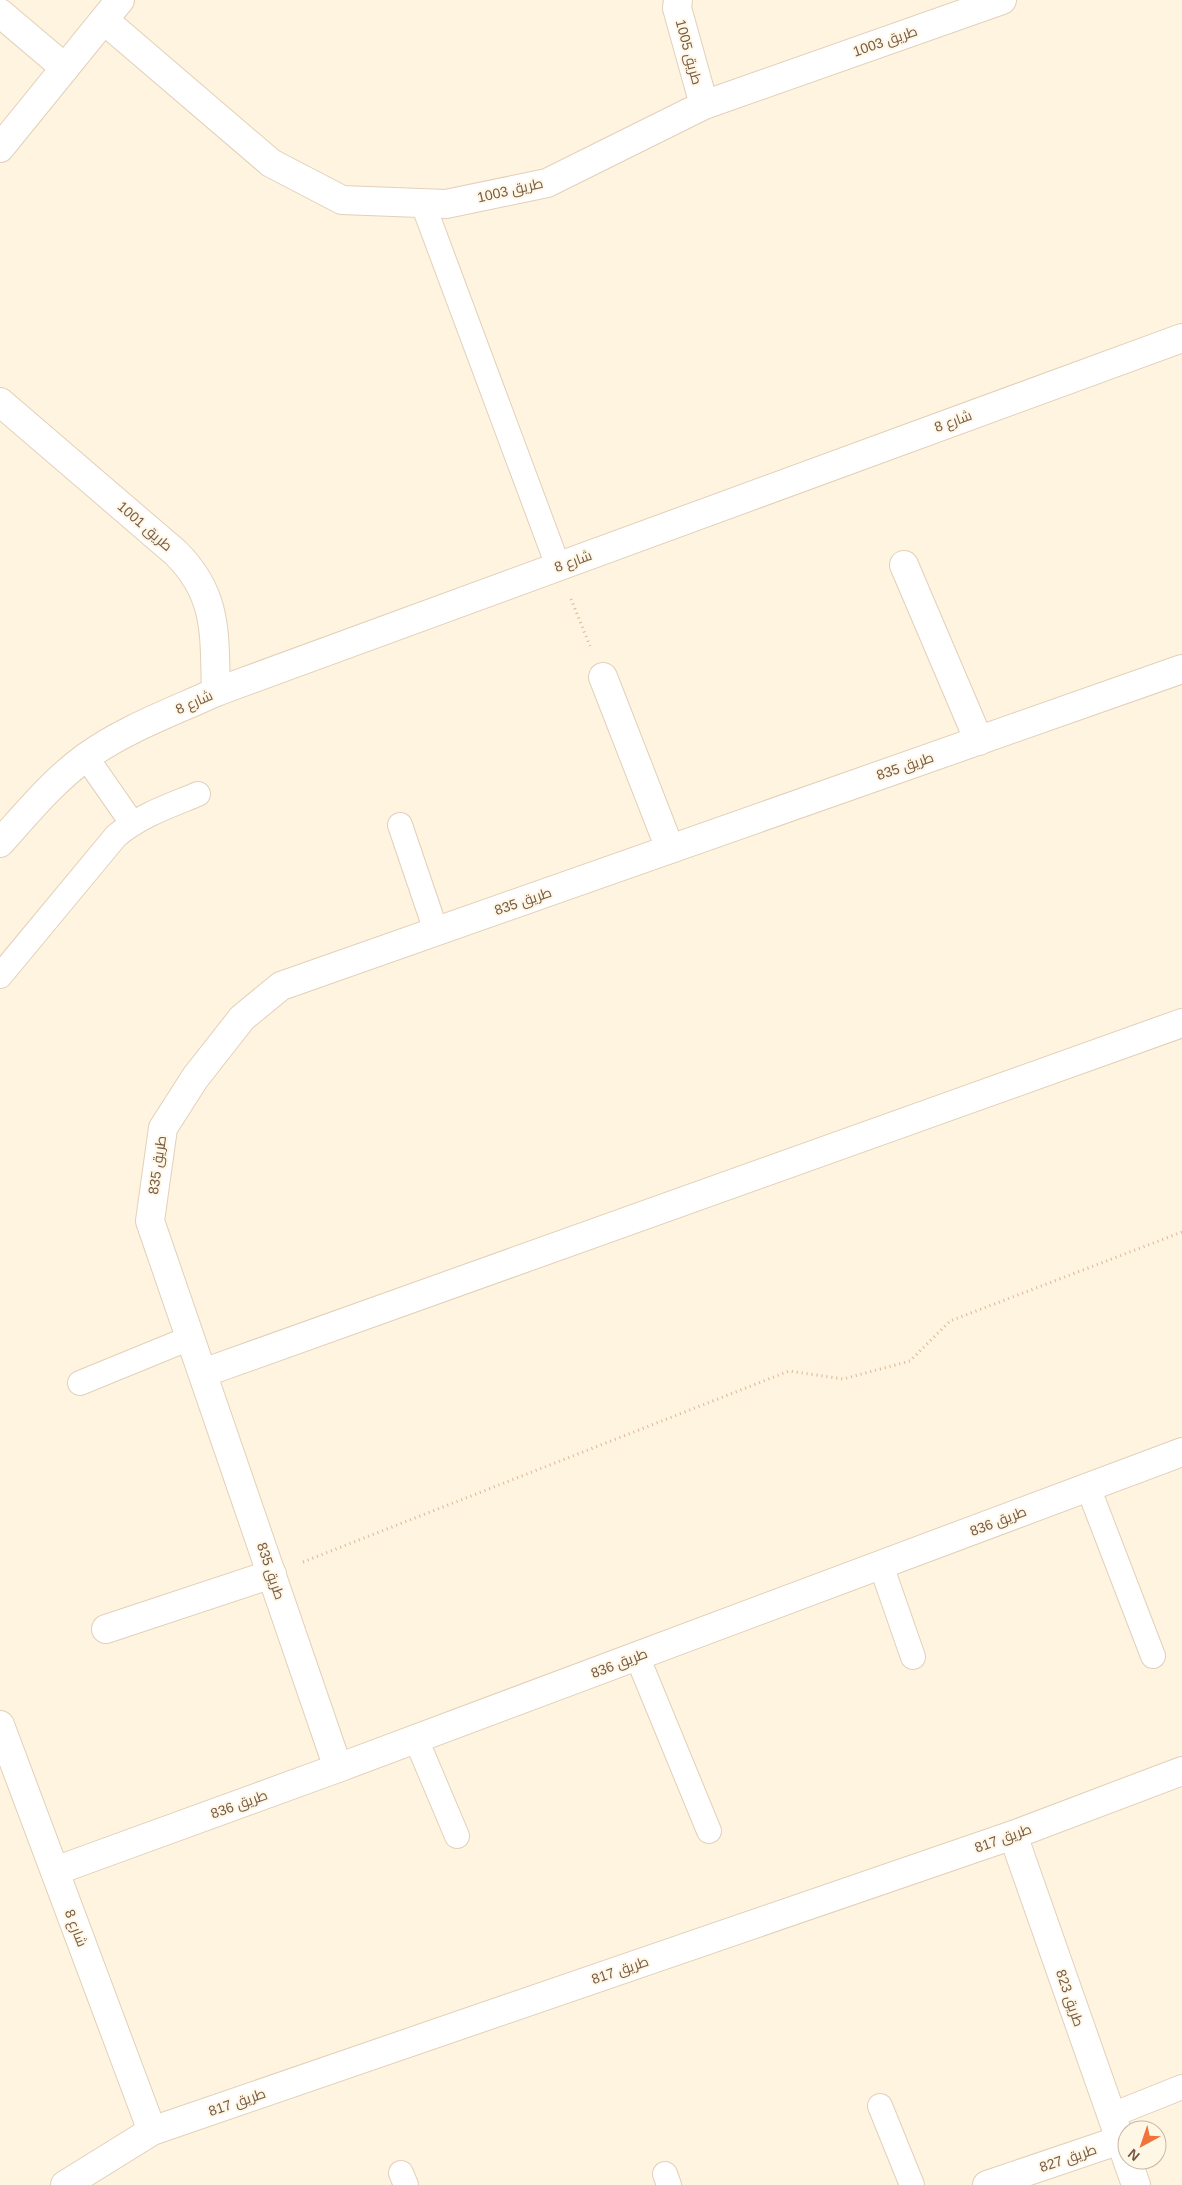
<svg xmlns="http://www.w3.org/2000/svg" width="1182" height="2185" font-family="Helvetica,Cairo,sans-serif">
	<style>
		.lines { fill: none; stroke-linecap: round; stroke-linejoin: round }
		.service-casing { stroke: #e2d0ba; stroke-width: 26 }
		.minor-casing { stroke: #e2d0ba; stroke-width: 30 }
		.tertiary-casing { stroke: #e2d0ba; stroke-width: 30 }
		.path { stroke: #dab798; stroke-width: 3; stroke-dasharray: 1 4; stroke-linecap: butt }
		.service { stroke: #fff; stroke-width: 24 }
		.minor { stroke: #fff; stroke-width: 28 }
		.tertiary { stroke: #fff; stroke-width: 28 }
		.labels { text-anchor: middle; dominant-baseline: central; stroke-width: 4; stroke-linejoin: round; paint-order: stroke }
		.street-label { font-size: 14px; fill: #765a45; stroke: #fff7e6 }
	</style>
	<rect width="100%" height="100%" fill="#fef4df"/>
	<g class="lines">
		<g class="service-casing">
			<g id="service">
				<polyline points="423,204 558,566"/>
				<polyline points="86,757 132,823"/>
				<polyline points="400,825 436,931"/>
				<path d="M0,976L116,836C141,815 169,806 198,794"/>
				<polyline points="80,1383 190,1338"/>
				<polyline points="1088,1487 1153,1656"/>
				<polyline points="881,1565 913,1657"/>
				<polyline points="637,1656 709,1831"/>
				<polyline points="416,1739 457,1836"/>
				<polyline points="880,2106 912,2185"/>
				<polyline points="1112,2115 1182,2087"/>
				<polyline points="401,2173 406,2185"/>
				<polyline points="665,2174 669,2185"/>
			</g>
		</g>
		<g class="minor-casing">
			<g id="minor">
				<polyline points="678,0 677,8 704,105"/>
				<polyline points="0,13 65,68"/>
				<polyline points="104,20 271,163 342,200 446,204 547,183 704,105 1002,0"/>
				<polyline points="0,148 120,0"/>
				<path d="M0,402L176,553C219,596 214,635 216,692"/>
				<polyline points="904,565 979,741"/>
				<polyline points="603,677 670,849"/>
				<path d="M0,843C27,813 53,781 86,757C125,729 172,712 216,692L1182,338"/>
				<polyline points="203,1373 1182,1023"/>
				<polyline points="106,1629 272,1574"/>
				<polyline points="0,1725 152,2131"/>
				<polyline points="338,1768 150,1221 163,1128 195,1078 242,1018 281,986 1182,669"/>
				<polyline points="1013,1835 1136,2185"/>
				<polyline points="55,1871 338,1768 1182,1452"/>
				<polyline points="987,2185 1120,2140"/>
			</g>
		</g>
		<g class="tertiary-casing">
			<polyline id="tertiary" points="65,2185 152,2131 1013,1835 1182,1771"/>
		</g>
		<g class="path">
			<polyline points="571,599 590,646"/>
			<polyline points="303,1562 789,1371 843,1379 910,1361 950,1321 1182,1232"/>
		</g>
		<use href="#service" class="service"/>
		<use href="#minor" class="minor"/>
		<use href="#tertiary" class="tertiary"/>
	</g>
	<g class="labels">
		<g class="street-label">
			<text transform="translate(885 41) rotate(-19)">طريق 1003</text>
			<text transform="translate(689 52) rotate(75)">طريق 1005</text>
			<text transform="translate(510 190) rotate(-13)">طريق 1003</text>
			<text transform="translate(953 421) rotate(-20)">شارع 8</text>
			<text transform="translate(145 526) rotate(41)">طريق 1001</text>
			<text transform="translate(573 561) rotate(-20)">شارع 8</text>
			<text transform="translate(194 702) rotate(-24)">شارع 8</text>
			<text transform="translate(905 766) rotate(-19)">طريق 835</text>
			<text transform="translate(523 901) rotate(-19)">طريق 835</text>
			<text transform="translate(157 1165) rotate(-82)">طريق 835</text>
			<text transform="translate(998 1521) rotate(-21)">طريق 836</text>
			<text transform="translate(271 1571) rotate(71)">طريق 835</text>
			<text transform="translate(619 1663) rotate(-21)">طريق 836</text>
			<text transform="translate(239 1804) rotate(-20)">طريق 836</text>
			<text transform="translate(1003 1838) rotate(-20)">طريق 817</text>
			<text transform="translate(76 1928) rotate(69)">شارع 8</text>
			<text transform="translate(620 1970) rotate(-19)">طريق 817</text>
			<text transform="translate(1070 1998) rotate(71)">طريق 823</text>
			<text transform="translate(237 2102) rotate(-19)">طريق 817</text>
			<text transform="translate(1068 2158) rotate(-19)">طريق 827</text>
		</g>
	</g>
	<g transform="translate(1142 2145) rotate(220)"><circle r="24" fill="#fff7e6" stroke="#c8b8a6"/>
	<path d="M0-4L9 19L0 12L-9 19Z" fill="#f2723a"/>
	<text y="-8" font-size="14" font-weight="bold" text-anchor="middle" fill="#765a45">N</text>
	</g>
</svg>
